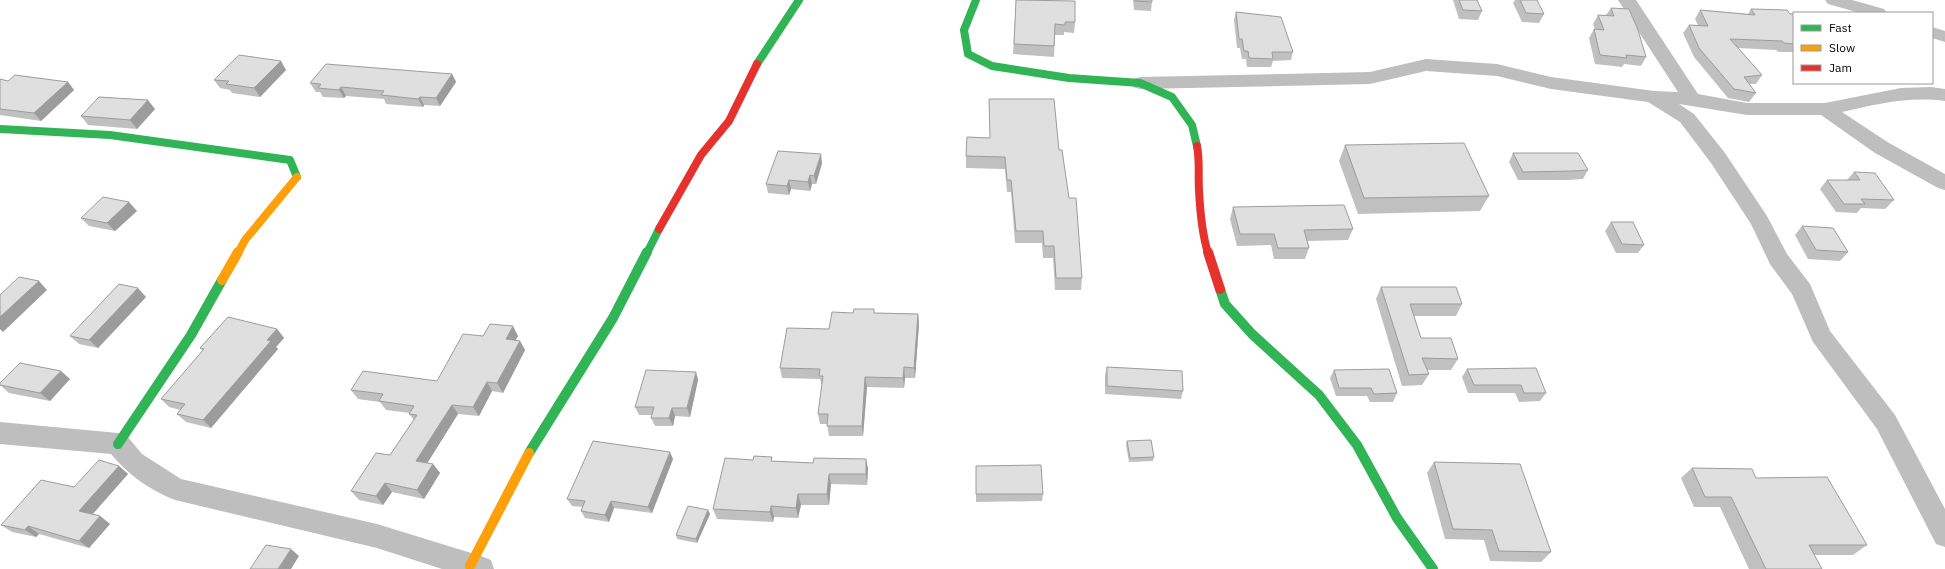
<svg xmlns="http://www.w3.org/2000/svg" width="1945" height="569" font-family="'IBM Plex Sans',sans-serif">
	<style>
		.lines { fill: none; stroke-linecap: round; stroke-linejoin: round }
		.street { fill: #bebebe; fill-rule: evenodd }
		.fast-far1 { stroke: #30b455; stroke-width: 8 }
		.fast { stroke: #30b455; stroke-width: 10 }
		.slow-far1 { stroke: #ff9f0a; stroke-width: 8 }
		.slow { stroke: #ff9f0a; stroke-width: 10 }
		.jam-far1 { stroke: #e5322d; stroke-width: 8 }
		.jam { stroke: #e5322d; stroke-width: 10 }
		.wall { fill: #c0c0c0 }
		.shaded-wall { fill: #9c9c9c }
		.building { fill: #dfdfdf; stroke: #9c9c9c }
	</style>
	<rect width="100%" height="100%" fill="#fff"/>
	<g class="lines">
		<g class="street">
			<path d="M1618,0H1636L1698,94L1747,103H1825L1901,88L1931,87L1945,89V101C1910,96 1876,104 1842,112L1889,143L1945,174V190L1938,188L1875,153L1821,115H1747L1679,104L1694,114L1725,153L1767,216L1787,254L1810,284L1830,331L1895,415L1945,509V547L1936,544L1877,429L1813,342L1792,294L1770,264L1751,224L1711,163L1680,122L1648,102L1551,89L1497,76L1426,71L1370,84L1140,89L1133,87L1131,83L1133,79L1140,77L1370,72L1426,59L1497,64L1551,77L1654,91L1678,92Z"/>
			<polygon points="1825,0 1852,0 1884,9 1887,13 1860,13 1828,4"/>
			<polygon points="1932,27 1945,31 1945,42 1932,38"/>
			<path d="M0,422L118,433L127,436L142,454L181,479L377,524L481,556L491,560L494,569H442L377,548L175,500C151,491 127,474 111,454L0,444Z"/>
		</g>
		<g class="fast-far1">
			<polyline points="976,0 964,30 968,54 992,66 1069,78 1140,83 1172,97 1192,125 1197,146"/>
			<polyline points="757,64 799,0"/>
			<polyline points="0,129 110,135 290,160 297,177"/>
			<polyline points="647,253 659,229"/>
		</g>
		<g class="fast">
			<polyline points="1220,289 1225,304 1252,334 1319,395 1357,445 1397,518 1433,569"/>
			<polyline points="118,444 191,335 222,280"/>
			<polyline points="529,453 613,318 647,252"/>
		</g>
		<polyline class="slow-far1" points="238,253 245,240 297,177"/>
		<g class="slow">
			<polyline points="222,280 238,252"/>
			<polyline points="470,566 529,453"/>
		</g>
		<g class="jam-far1">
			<path d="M1197,146C1200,161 1198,175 1199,190C1200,210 1202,234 1208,253"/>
			<polyline points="659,229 701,155 729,121 757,64"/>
		</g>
		<polyline class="jam" points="1208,252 1220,289"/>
	</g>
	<g class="wall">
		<polygon points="1016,0 1075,22 1074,33 1064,32 1064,35 1055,35 1054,57 1013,54"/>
		<polygon points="1133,0 1152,0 1151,11 1134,10"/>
		<polygon points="1453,0 1477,0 1482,11 1478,20 1459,19"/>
		<polygon points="1515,0 1537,0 1544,14 1539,23 1522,22 1513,3"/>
		<polygon points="1611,8 1646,57 1641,66 1624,64 1622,67 1595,64 1589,38 1594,29 1595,29 1593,24 1598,15 1606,15"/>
		<polygon points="1751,9 1794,14 1794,52 1778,52 1776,50 1738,48 1762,75 1756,84 1749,84 1756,93 1749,102 1728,98 1694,57 1683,33 1689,25 1698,25 1695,19 1700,10 1748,14"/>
		<polygon points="1236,12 1293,52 1291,60 1273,61 1271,67 1247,67 1246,59 1242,59 1240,48 1237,48 1234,20"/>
		<polygon points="286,70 260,97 232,93 230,90 220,88 214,80"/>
		<polygon points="452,74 456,82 440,106 424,105 423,107 386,104 384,99 346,96 344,98 323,97 320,92 316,92 310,83"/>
		<polygon points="0,79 8,81 68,82 74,90 41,121 0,115"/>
		<polygon points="989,99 1059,150 1069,198 1082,278 1081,290 1055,290 1053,258 1043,258 1042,243 1015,243 1011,192 1007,192 1005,169 966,168 966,156 990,138"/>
		<polygon points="155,109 137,129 88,125 81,116"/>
		<polygon points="1345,145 1489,196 1480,211 1358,214 1339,161"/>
		<polygon points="1513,153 1588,170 1583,179 1568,180 1518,180 1509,162"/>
		<polygon points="822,163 816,184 812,184 810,191 791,189 789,195 768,193 766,184"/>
		<polygon points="1854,172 1894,200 1885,209 1861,208 1857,213 1836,212 1820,189 1827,180 1847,180"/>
		<polygon points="1233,207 1353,229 1348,240 1308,241 1309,248 1305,259 1274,259 1271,245 1237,246 1230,219"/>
		<polygon points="137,211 115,231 89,226 81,218"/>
		<polygon points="1611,222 1644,245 1638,253 1616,253 1605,231"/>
		<polygon points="1802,226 1848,252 1840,261 1808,259 1795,235"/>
		<polygon points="1381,287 1462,304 1456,316 1414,316 1421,338 1458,359 1451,370 1427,370 1429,374 1422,385 1402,386 1376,299"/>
		<polygon points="146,297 98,348 79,344 70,336"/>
		<polygon points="874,309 874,313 918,314 919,324 915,378 905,378 904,388 867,387 863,436 829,436 827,424 820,424 818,414 822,386 820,379 782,378 780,368 853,313"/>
		<polygon points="277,329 284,338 276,347 278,349 211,428 186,422 177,414 181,410 169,407 161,399 203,351 200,348"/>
		<polygon points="483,336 518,336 515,340 520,341 525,350 503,393 492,391 479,416 458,414 427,463 433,464 440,473 424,499 392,492 383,505 359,500 351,491 390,455 414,420 409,414 410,413 386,410 380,402 358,399 351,390 437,381"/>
		<polygon points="1107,367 1183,391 1181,399 1105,394 1105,375"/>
		<polygon points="1467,369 1546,393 1540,401 1519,402 1515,393 1468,393 1462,377"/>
		<polygon points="1334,370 1397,393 1393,402 1370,402 1367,396 1336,396 1330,378"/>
		<polygon points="696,372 698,380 690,417 675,416 673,426 655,426 651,418 652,415 639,415 635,407"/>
		<polygon points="70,379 50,401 9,393 0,385 0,383"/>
		<polygon points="1127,441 1154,457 1153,461 1129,462 1126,445"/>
		<polygon points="673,459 652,513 614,508 609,522 585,518 581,511 583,507 572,506 567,499"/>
		<polygon points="866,459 868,469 867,485 831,484 829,505 801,505 798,518 774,517 773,522 717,519 713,509 773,461 813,463"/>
		<polygon points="1434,462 1551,552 1541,562 1490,561 1484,540 1445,539 1427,473"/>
		<polygon points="119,466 128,474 93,514 100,516 110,524 89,548 39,534 36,537 12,532 1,525 74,487"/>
		<polygon points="976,466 1043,494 1042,501 976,502"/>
		<polygon points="1692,468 1756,478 1867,545 1853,555 1814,555 1822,569 1749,569 1720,507 1694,507 1681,478"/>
		<polygon points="708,510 710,514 697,543 677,539 676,535"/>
	</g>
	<g class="shaded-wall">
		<polygon points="281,61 286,70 260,97 254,88"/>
		<polygon points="452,74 456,82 440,106 436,98"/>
		<polygon points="68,82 74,90 41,121 34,113"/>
		<polygon points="341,87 346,96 344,98 339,90"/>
		<polygon points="420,97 424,105 423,107 418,99"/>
		<polygon points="148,100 155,109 137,129 130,120"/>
		<polygon points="821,154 822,163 816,184 814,176"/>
		<polygon points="810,175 812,184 810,191 808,182"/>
		<polygon points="789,180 791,189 789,195 787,186"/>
		<polygon points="129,202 137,211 115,231 107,223"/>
		<polygon points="39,281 47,290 3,332 0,329 0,317"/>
		<polygon points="138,288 146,297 98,348 89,340"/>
		<polygon points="918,314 919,324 915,378 914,368"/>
		<polygon points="513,326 518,336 511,349 506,339"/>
		<polygon points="277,329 284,338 276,347 278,349 211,428 203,420 267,340"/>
		<polygon points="520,341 525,350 503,393 497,383"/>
		<polygon points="904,367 905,378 904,388 903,378"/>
		<polygon points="61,371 70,379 50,401 40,393"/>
		<polygon points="696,372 698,380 690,417 687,408"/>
		<polygon points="865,377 867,387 863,436 862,426"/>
		<polygon points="487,382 492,391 479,416 473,407"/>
		<polygon points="452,405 458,414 423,470 416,461"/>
		<polygon points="672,408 675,416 673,426 669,418"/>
		<polygon points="670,452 673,459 652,513 648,507"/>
		<polygon points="866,459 868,469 867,485 866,474"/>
		<polygon points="433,464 440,473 424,499 417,490"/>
		<polygon points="119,466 128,474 89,518 79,511"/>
		<polygon points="829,474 831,484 829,505 827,494"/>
		<polygon points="385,483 392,492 383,505 376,496"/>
		<polygon points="798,494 801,505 798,518 796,508"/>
		<polygon points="611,501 614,508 609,522 605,515"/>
		<polygon points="771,506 774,517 773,522 770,512"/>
		<polygon points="708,510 710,514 697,543 696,539"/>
		<polygon points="100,516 110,524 89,548 79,541"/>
		<polygon points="28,526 39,534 36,537 25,530"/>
		<polygon points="291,549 299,556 291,569 278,569"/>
	</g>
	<g class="building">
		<polygon points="1016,0 1075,1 1075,22 1065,22 1065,25 1055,24 1054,46 1014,44"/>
		<polygon points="1135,0 1152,0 1152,2 1135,1"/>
		<polygon points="1459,0 1477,0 1482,11 1463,10"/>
		<polygon points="1520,0 1537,0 1544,14 1526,13"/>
		<polygon points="1611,8 1629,9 1638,30 1646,57 1626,55 1627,58 1600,55 1594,29 1604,30 1598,15 1614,16"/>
		<polygon points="1751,9 1787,10 1790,14 1794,14 1794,44 1784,43 1782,41 1730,39 1762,75 1744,77 1756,93 1734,89 1699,48 1689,25 1708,26 1700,10 1755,15"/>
		<polygon points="1236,12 1281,17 1293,52 1272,52 1273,59 1249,58 1248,51 1244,51 1242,39 1239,39"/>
		<polygon points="239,55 281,61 254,88 226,84 229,81 214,80"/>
		<polygon points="326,64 452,74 436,98 420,97 418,99 381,95 384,91 341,87 339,90 318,88 321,84 310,83"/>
		<polygon points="15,75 68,82 34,113 0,109 0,79 8,81"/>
		<polygon points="99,97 148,100 130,120 81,116"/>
		<polygon points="989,99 1054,99 1059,150 1062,150 1069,198 1076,198 1082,278 1056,278 1054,246 1044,246 1043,231 1016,231 1011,180 1007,180 1005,157 966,156 967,137 990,138"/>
		<polygon points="1464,143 1489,196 1364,198 1345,145"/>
		<polygon points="778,151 821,154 814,176 810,175 808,182 789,180 787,186 766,184"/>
		<polygon points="1513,153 1578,153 1588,170 1573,171 1523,172"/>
		<polygon points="1854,172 1875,173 1894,200 1861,199 1865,204 1844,204 1827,180 1860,180"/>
		<polygon points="103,197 129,202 107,223 81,218"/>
		<polygon points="1344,205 1353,229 1304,230 1309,248 1278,248 1274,234 1240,234 1233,207"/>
		<polygon points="1611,222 1633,222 1644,245 1622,244"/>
		<polygon points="1802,226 1833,228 1848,252 1816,250"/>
		<polygon points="19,277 39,281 0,317 0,295"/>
		<polygon points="119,284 138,288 89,340 70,336"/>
		<polygon points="1381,287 1456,287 1462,304 1410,304 1421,338 1451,338 1458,359 1422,358 1429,374 1409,375"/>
		<polygon points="854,309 874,309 874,313 918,314 914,368 904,367 903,378 865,377 862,426 827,426 828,414 818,414 823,376 819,376 820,369 780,368 787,328 829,329 832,312 853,313"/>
		<polygon points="228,317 277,329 267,340 271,341 203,420 177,414 185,404 161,399 204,349 200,348"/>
		<polygon points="490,324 513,326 506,339 520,341 497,383 487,382 473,407 452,405 416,461 433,464 417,490 385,483 376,496 351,491 376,453 390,455 417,415 409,414 414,406 379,401 383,394 351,390 363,371 437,381 463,334 483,336"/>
		<polygon points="20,363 61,371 40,393 0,385 0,383"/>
		<polygon points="1107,367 1182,371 1183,391 1107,386"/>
		<polygon points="1536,368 1546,393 1524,393 1521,385 1474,385 1467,369"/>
		<polygon points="1389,369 1397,393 1374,394 1371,388 1339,388 1334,370"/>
		<polygon points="646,370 696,372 687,408 672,408 669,418 651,418 654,407 635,407"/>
		<polygon points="1151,440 1154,457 1130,458 1127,441"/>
		<polygon points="593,441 670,452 648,507 611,501 605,515 581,511 585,501 567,499"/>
		<polygon points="754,456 772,457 771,461 813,463 814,458 866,459 866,474 829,474 827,494 798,494 796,508 771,506 770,512 713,509 725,458 753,460"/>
		<polygon points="99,460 119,466 79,511 100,516 79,541 28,526 25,530 1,525 41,480 74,487"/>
		<polygon points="1434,462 1520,464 1551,552 1499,551 1492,530 1453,529"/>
		<polygon points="1041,465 1043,494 976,494 976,466"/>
		<polygon points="1692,468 1752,469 1756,478 1827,477 1867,545 1809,545 1822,569 1766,569 1731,497 1705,497"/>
		<polygon points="688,506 708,510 696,539 676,535"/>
		<polygon points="266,545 291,549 278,569 250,569"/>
	</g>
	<rect x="1793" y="12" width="140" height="72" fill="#ffffff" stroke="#999999"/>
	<rect x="1801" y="25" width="20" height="6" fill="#30b455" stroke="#999999"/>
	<text x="1829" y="32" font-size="12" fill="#000000">Fast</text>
	<rect x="1801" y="45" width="20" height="6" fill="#ff9f0a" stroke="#999999"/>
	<text x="1829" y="52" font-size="12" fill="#000000">Slow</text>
	<rect x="1801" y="65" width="20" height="6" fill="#e5322d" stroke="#999999"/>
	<text x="1829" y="72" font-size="12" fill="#000000">Jam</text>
</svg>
